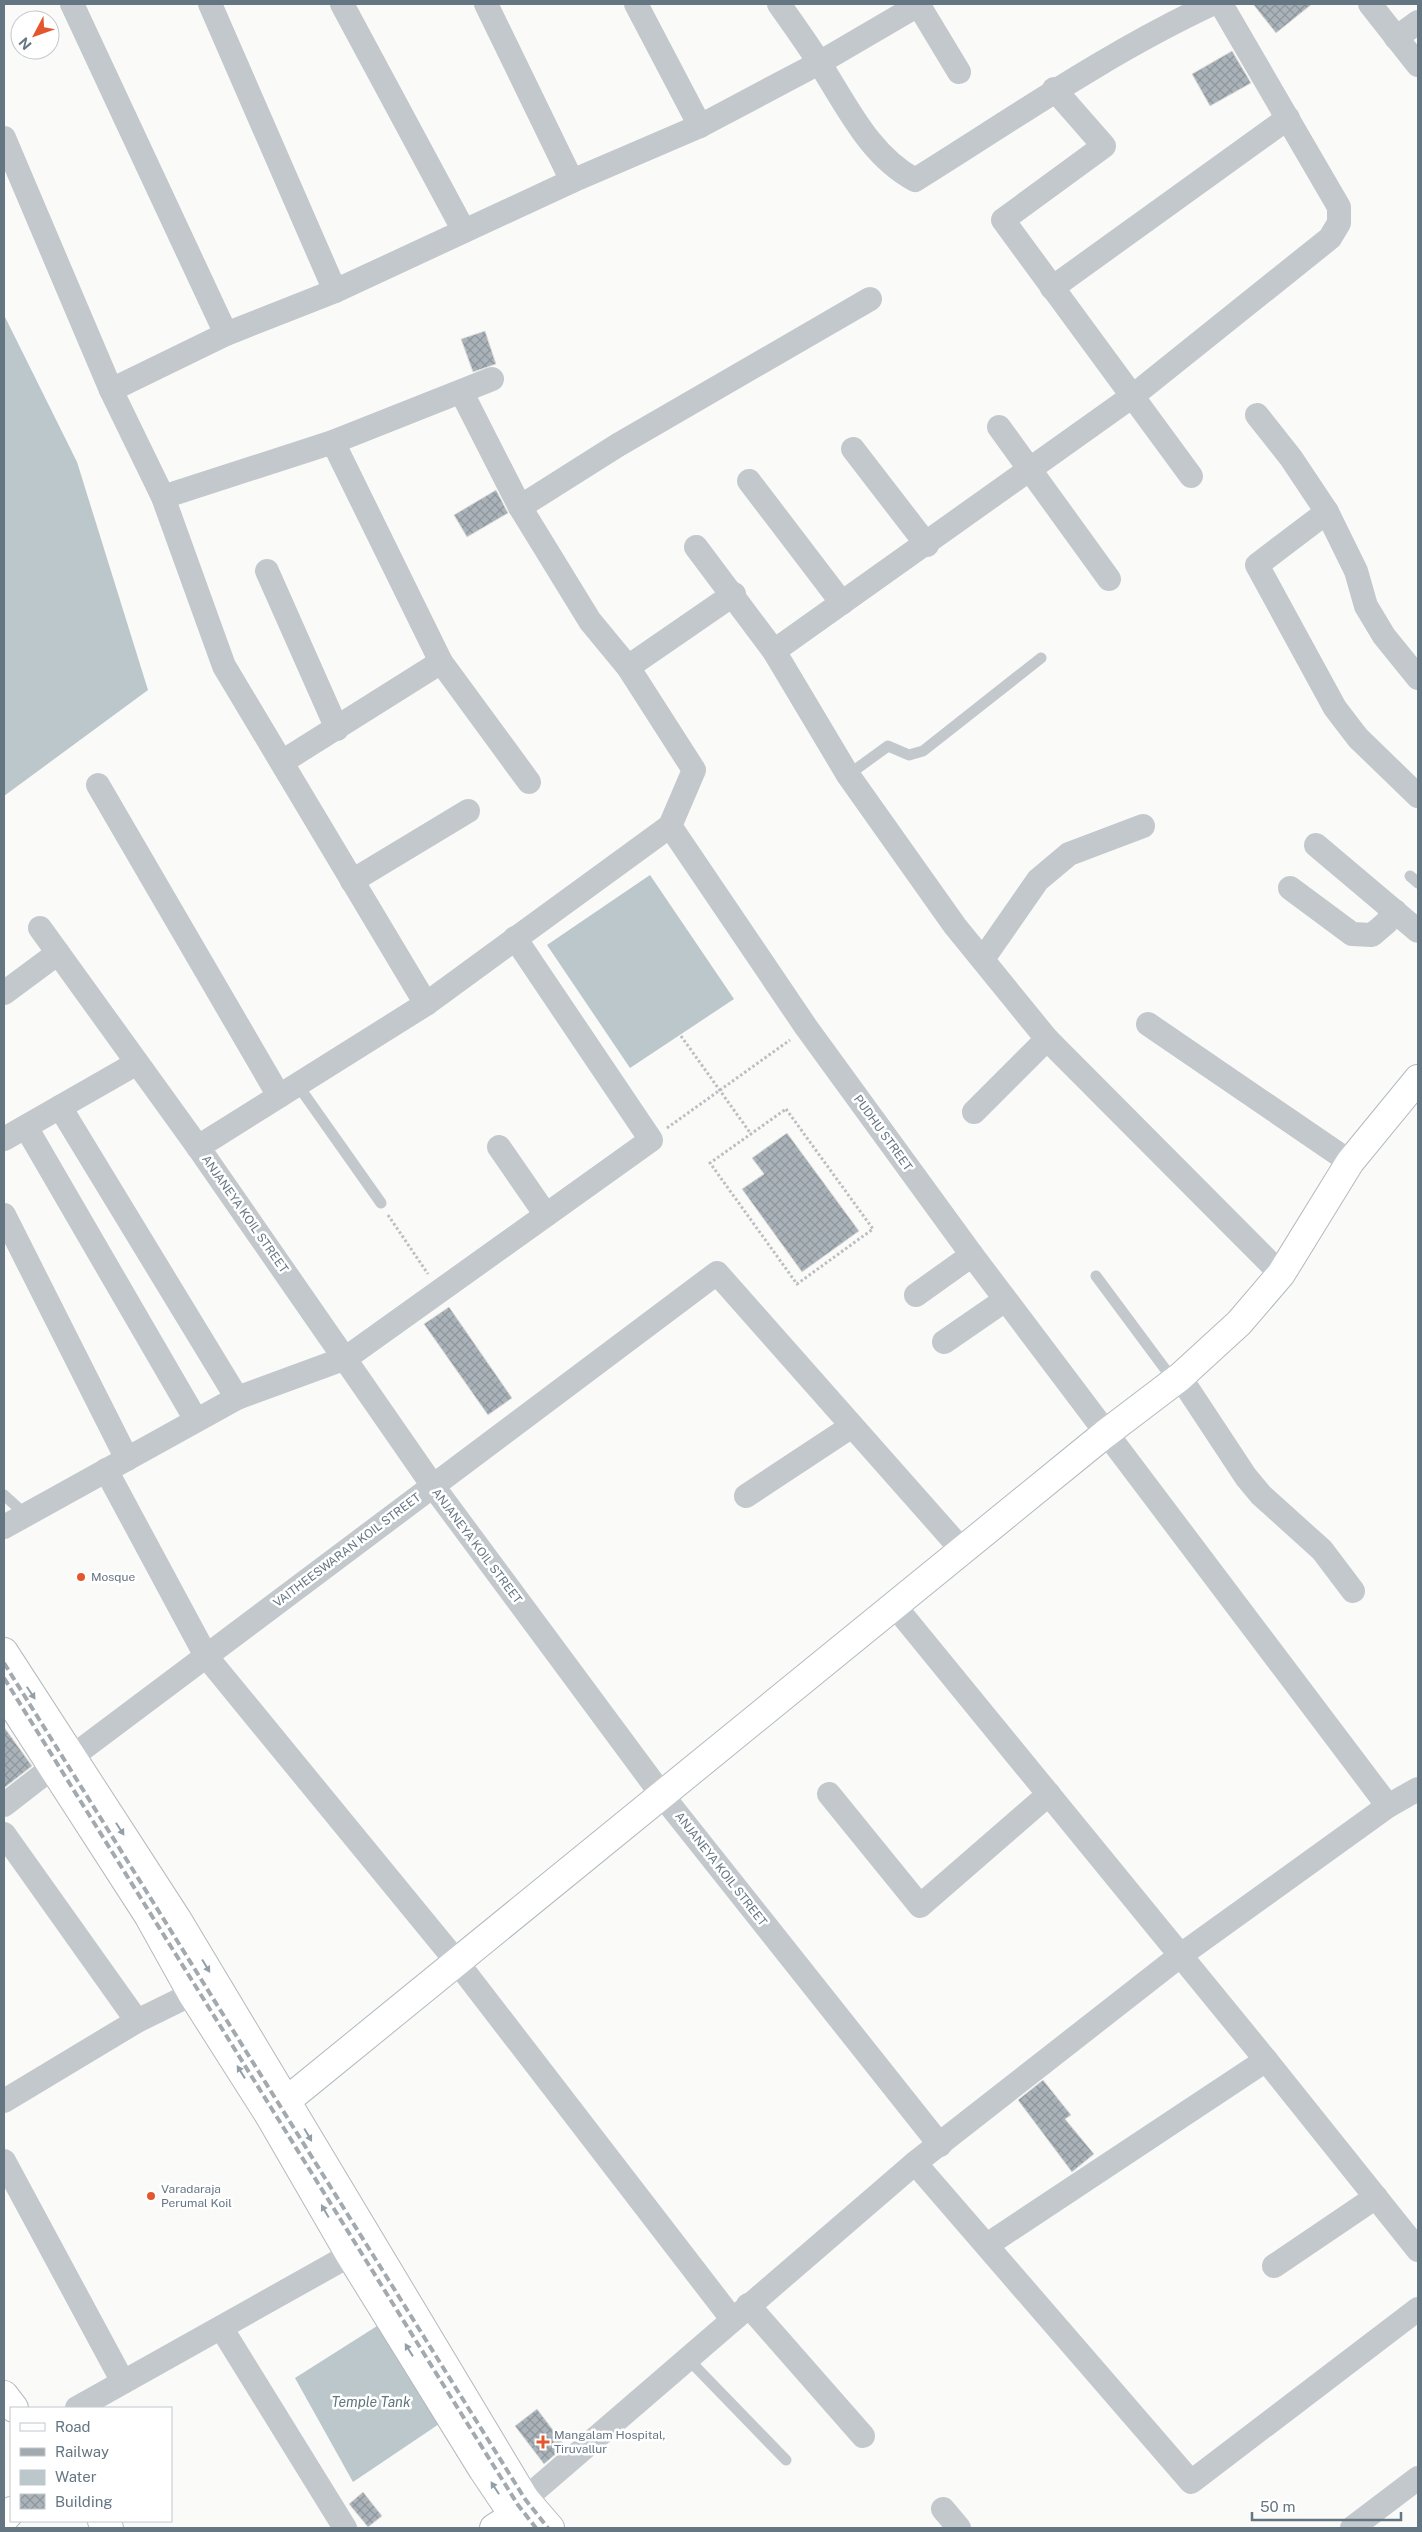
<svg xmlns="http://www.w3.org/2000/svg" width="1422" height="2532" font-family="'Public Sans',sans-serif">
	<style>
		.water { fill: #bbc7cb }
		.building { fill: url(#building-cross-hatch); stroke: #dcdcda }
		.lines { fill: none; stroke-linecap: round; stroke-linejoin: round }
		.secondary-casing { stroke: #b3babf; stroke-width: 30 }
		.primary-casing { stroke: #b5babe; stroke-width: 30 }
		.path { stroke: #bbbfc2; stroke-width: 3; stroke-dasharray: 2.5 2.5; stroke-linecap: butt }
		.lane { stroke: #c3c8cc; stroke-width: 11 }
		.street { stroke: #c3c8cc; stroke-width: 24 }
		.secondary { stroke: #fff; stroke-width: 28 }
		.primary { stroke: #fff; stroke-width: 28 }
		.rail { stroke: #a2aab0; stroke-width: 4; stroke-dasharray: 8 4; stroke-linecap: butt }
		.oneway { fill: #939fa8 }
		.poi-dot { fill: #e4572e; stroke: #fff; stroke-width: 2 }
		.labels { text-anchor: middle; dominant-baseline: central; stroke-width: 5; stroke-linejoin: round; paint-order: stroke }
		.street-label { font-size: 12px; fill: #657683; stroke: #fff }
		.poi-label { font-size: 12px; fill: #657683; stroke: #fff; text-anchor: start }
		.water-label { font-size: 14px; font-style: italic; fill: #60757c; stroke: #fff }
	</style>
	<defs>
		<pattern id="building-cross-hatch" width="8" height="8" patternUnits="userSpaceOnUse" patternTransform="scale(1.25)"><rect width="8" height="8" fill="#aab3b9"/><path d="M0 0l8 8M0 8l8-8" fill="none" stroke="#8e969c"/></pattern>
	</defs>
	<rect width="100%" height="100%" fill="#fafaf8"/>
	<g class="water">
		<polygon points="4,315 77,462 148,690 4,796"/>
		<polygon points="650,875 734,999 630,1068 547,945"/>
		<polygon points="385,2321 445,2420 353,2482 295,2378"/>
	</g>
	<g class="building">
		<polygon points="1253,4 1312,4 1276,33"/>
		<polygon points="1232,51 1251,83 1210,106 1192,74"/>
		<polygon points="485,331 496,364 473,372 461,339"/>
		<polygon points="496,490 508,513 467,537 454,515"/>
		<polygon points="787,1133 859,1231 802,1272 742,1189 764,1174 752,1158"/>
		<polygon points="449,1307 512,1398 488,1415 424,1324"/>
		<polygon points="4,1727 32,1766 4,1788"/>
		<polygon points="1043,2080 1071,2115 1065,2119 1094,2154 1072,2172 1018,2100"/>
		<polygon points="537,2409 565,2446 544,2464 515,2426"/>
		<polygon points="363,2492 382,2516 368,2527 349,2504"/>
	</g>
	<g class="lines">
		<g class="secondary-casing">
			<g id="secondary">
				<polyline points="269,2115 1105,1434 1180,1377 1239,1323 1281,1274 1350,1162 1418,1079"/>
				<polyline points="4,2395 14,2408"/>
				<polyline points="4,2519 11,2511"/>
				<polyline points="102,2521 109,2528"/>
				<polyline points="494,2528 513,2516 525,2499"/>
			</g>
		</g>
		<g class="primary-casing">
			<g id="primary">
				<polyline points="4,1652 177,1919 525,2499 550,2528"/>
				<polyline points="4,1692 148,1915 192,1994 269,2115 350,2255 483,2470 522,2528"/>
			</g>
		</g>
		<g class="path">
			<polyline points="681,1036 751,1134"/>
			<polygon points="786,1109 873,1229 797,1284 710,1163"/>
			<polyline points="667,1128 790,1040"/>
			<polyline points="388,1215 428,1274"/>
		</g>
		<g class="lane">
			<polyline points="848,775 888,746 909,755 923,751 1041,658"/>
			<polyline points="1410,876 1418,883"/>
			<polyline points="297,1084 381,1203"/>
			<polyline points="1096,1276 1174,1381"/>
			<polyline points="4,1495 26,1515"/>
			<polyline points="687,2358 786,2460"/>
		</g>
		<g class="street">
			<polyline points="72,4 226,334"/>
			<polyline points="210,4 335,291"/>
			<polyline points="342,4 464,231"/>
			<polyline points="486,4 572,181"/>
			<polyline points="636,4 700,126"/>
			<path d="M779,4C793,24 807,43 820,64C847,106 869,155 915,180C1013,119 1107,53 1212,4"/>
			<polyline points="918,4 959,72"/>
			<polyline points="1370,4 1418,65"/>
			<polyline points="1396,38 1418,22"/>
			<polyline points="1054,89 1104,146 1003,220 1191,476"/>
			<polyline points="4,138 111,390 163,497 224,666 426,1004"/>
			<polyline points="1052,288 1288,118"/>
			<polyline points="111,390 226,334 335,291 572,181 700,126 819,63 920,4"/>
			<polyline points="1257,415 1291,458 1327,512 1356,571 1366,606 1384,636 1418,678"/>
			<polyline points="999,427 1109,579"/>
			<polyline points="333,442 441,662 529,782"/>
			<polyline points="853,449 927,545"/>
			<polyline points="749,481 842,603"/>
			<polyline points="163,497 333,442 492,379"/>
			<polyline points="520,507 618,445 870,299"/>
			<polyline points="1327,512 1257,565 1335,708 1358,738 1418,796"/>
			<polyline points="696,547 774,651 848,775 955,926 1047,1039 1281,1274"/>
			<polyline points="267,571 337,729"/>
			<polyline points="774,651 1134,395 1330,238 1339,223 1339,207 1221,4"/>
			<polyline points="628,667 734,594"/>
			<polyline points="282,762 441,662"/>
			<polyline points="98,785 279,1096"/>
			<polyline points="670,826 806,1027 972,1255 1388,1806"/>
			<polyline points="1316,845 1418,931"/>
			<polyline points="352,881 468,811"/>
			<polyline points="1290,888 1352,934 1372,935 1386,923 1395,911"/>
			<polyline points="40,928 198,1147 433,1486 662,1795 940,2145"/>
			<polyline points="983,959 1038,880 1069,854 1143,826"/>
			<polyline points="4,993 58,953"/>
			<polyline points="1148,1024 1350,1162"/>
			<polyline points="60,1107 237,1398"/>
			<polyline points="974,1112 1047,1039"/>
			<polyline points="26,1127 196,1420"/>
			<polyline points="4,1139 137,1063"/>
			<polyline points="198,1147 426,1004 670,826 694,770 628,667 590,621 520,507 465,399 459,393"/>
			<polyline points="499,1147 546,1215"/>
			<polyline points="4,1215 127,1459"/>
			<polyline points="916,1295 972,1255"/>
			<polyline points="944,1342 1005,1300"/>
			<polyline points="1180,1377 1246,1477 1261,1495 1322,1550 1353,1591"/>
			<polyline points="106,1470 206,1656 457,1962 732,2319"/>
			<polyline points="746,1496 852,1426"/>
			<polyline points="4,1527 237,1398 346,1358 651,1140 515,938"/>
			<polyline points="894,1605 1266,2060 1418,2250"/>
			<polyline points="829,1794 920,1906 1049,1794"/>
			<polyline points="4,1805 53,1767 73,1756 717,1273 962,1550"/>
			<polyline points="4,1834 137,2021"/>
			<polyline points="4,2101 137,2021 192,1994"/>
			<polyline points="4,2161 123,2382"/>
			<polyline points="915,2163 1191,2482 1418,2309"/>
			<polyline points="987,2245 1266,2060"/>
			<polyline points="1274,2266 1376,2197"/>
			<polyline points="748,2305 863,2436"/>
			<polyline points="222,2329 345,2528"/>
			<polyline points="77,2408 350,2255"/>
			<polyline points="525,2499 915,2163 1181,1955 1388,1806 1418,1789"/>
			<polyline points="943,2509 959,2528"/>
			<polyline points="1352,2528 1418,2478"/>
		</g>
		<use href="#secondary" class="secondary"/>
		<use href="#primary" class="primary"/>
		<g class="rail">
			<polyline points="4,1663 525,2499 548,2528"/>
			<polyline points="4,1678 518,2505 536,2528"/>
		</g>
	</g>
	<defs><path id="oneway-solid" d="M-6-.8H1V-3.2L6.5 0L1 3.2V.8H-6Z" transform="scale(1.25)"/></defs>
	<g class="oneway">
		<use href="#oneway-solid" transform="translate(31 1693) rotate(56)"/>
		<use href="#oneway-solid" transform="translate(120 1829) rotate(57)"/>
		<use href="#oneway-solid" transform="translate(206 1966) rotate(59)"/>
		<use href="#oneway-solid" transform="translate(241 2072) rotate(-122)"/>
		<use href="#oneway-solid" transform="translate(308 2135) rotate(60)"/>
		<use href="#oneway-solid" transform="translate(325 2211) rotate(-120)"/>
		<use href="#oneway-solid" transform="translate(409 2350) rotate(-122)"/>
		<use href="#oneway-solid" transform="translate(495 2488) rotate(-123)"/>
	</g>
	<g class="poi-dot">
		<circle cx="81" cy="1577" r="5"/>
		<circle cx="151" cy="2196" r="5"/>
		<path d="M540.5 2434.5h5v5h5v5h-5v5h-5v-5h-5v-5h5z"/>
	</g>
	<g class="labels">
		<g class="street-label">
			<text transform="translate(883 1133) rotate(54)">PUDHU STREET</text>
			<text transform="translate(245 1214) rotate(55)">ANJANEYA KOIL STREET</text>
			<text transform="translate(477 1546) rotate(53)">ANJANEYA KOIL STREET</text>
			<text transform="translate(347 1550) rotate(-37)">VAITHEESWARAN KOIL STREET</text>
			<text transform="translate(721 1869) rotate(52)">ANJANEYA KOIL STREET</text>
		</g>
		<g class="poi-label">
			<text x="91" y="1577">Mosque</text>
			<text x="161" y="2189">Varadaraja<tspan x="161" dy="14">Perumal Koil</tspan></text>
			<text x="554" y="2435">Mangalam Hospital,<tspan x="554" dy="14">Tiruvallur</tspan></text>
		</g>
		<g class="water-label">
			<text x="371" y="2402">Temple Tank</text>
		</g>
	</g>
	<rect width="1422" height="2532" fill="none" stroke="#657683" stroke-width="10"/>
	<rect x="10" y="2407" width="162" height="115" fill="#ffffff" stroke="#c1c8cd"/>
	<rect x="20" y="2423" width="25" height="8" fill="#ffffff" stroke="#c1c8cd"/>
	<text x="55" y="2432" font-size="15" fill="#657683">Road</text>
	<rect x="20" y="2448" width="25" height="8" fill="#a2aab0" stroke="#c1c8cd"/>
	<text x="55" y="2457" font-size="15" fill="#657683">Railway</text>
	<rect x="20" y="2470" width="25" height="15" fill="#bbc7cb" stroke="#c1c8cd"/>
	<text x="55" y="2482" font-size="15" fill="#657683">Water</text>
	<rect x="20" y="2494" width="25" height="15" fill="url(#building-cross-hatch)" stroke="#c1c8cd"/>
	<text x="55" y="2507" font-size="15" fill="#657683">Building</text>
	<g transform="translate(35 35) rotate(229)"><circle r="24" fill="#ffffff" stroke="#c1c8cd"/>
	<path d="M0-4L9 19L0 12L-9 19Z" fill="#e4572e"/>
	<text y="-8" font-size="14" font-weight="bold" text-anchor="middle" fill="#657683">N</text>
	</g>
	<path d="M1252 2512v8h149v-8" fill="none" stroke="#657683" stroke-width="2.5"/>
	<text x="1260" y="2512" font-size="15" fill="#657683" stroke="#ffffff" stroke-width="4" paint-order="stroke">50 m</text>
</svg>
